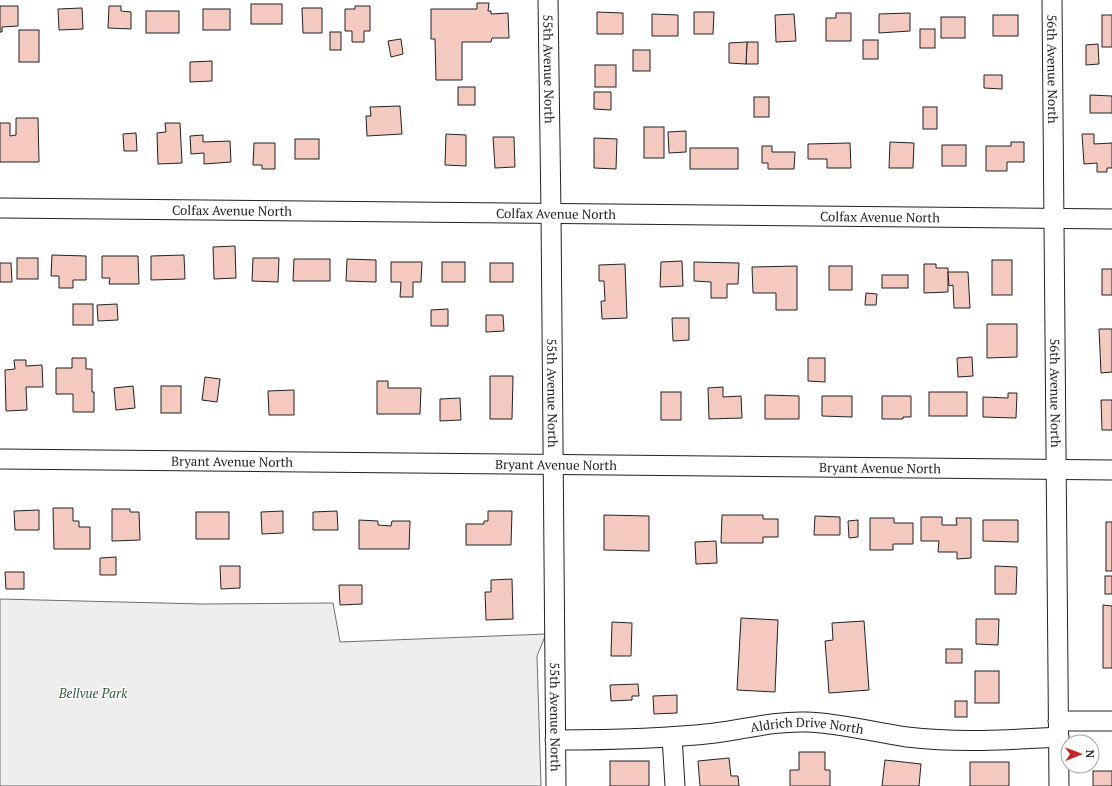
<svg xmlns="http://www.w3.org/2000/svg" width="1112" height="786" font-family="'PT Serif',serif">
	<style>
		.green { fill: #eee; stroke: #6f6f6f }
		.building { fill: #f3c9c0; stroke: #222 }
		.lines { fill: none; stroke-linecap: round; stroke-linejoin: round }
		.minor-casing { stroke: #222; stroke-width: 21 }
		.minor { stroke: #fff; stroke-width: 19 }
		.labels { text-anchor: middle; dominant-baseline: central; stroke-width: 3; stroke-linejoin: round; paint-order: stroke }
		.street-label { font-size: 13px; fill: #222; stroke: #fff }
		.park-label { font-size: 13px; font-style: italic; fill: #2f5e38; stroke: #fff }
	</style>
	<rect width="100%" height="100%" fill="#fff"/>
	<polygon class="green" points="0,599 202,604 333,603 340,642 546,634 537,656 541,786 0,786"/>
	<g class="building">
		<polygon points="477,3 489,3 488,11 491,11 491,14 508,13 509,38 492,38 491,42 462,42 462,80 436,80 435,39 431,39 431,9 477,9"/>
		<rect x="251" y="4" width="31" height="20"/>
		<polygon points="0,6 18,6 18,26 2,27 2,32 0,32"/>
		<polygon points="109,6 121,6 121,11 131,12 131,29 108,28"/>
		<polygon points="355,6 370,6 370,31 364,31 364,42 352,42 352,31 345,31 345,9 355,9"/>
		<polygon points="82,8 83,29 59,30 58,9"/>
		<polygon points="302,8 322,8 322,33 303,33"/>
		<rect x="203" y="9" width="27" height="21"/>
		<rect x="146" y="11" width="33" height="22"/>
		<polygon points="597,12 623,13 623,34 597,34"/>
		<polygon points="694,12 714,12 713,34 694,34"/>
		<polygon points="836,13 851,13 851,41 826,41 826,18 836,18"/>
		<polygon points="910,13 910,31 879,33 879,14"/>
		<polygon points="652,14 678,15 678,36 652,36"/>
		<polygon points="794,14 796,41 776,42 775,15"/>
		<rect x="993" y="15" width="25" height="21"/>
		<rect x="1102" y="15" width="10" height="32"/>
		<rect x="941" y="17" width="24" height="21"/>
		<rect x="920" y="29" width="15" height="19"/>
		<rect x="19" y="30" width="20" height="32"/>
		<rect x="330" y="32" width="11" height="18"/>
		<polygon points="401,39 403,54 391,57 388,41"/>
		<rect x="863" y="40" width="15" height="19"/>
		<polygon points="747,42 758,42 758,64 746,64"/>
		<polygon points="747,42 746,64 729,63 729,43"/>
		<polygon points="1098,44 1099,64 1086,65 1086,45"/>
		<rect x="633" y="50" width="17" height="21"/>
		<polygon points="212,61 212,81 190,82 190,62"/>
		<rect x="595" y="65" width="21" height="22"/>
		<polygon points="984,75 1002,75 1002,89 984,88"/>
		<rect x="458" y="87" width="17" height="18"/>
		<polygon points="594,92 611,92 611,110 594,109"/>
		<polygon points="1090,95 1112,96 1112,113 1090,113"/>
		<rect x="754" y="97" width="15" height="20"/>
		<polygon points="400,106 402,134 367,136 366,116 371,116 370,107"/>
		<rect x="923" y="107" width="14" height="22"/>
		<polygon points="16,118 38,118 39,162 0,162 0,123 10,123 10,136 16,135"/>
		<polygon points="165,123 180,123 182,163 158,164 157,133 166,132"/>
		<rect x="644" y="127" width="20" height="31"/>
		<polygon points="686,131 686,152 669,153 668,132"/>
		<polygon points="136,133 137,151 124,151 123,134"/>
		<polygon points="446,134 466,135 466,166 445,165"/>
		<polygon points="1082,134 1094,134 1094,144 1112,143 1112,168 1107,168 1107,172 1097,172 1097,163 1084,164"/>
		<polygon points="203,135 203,142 230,141 231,162 204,164 204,153 191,154 190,136"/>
		<polygon points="493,137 514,137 515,167 495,168"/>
		<polygon points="594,138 617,139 616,169 594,168"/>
		<rect x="295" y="139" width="24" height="20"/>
		<polygon points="890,142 914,143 913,168 889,168"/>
		<polygon points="1011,142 1024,142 1024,162 1007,162 1007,171 986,171 986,146 1011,146"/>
		<polygon points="254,143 275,143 275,169 262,169 262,165 253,165"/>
		<polygon points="850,143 851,168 827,168 827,159 808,159 808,144"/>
		<rect x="942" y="145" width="24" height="21"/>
		<polygon points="762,146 772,146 772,152 795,152 794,169 768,169 768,163 762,163"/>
		<rect x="690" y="148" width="48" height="21"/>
		<polygon points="235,246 236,278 214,279 213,247"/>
		<polygon points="52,255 86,256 86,280 73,280 73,288 59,288 59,276 51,276"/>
		<polygon points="184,255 185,279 151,280 151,256"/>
		<polygon points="102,256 138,256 139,284 109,284 110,278 102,278"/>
		<rect x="17" y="258" width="21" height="21"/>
		<polygon points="253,258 279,258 278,282 252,281"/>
		<polygon points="294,259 330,259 330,281 293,281"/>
		<polygon points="347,259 376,260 376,282 346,281"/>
		<rect x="992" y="260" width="20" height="35"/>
		<polygon points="682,261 683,286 660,287 661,262"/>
		<polygon points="391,262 422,262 421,282 413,282 413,297 400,297 401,282 391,282"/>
		<rect x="442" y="262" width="23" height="20"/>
		<polygon points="694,262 739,263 738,284 727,284 727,298 711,298 711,282 694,281"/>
		<polygon points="0,263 11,263 12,282 0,282"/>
		<rect x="490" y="263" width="23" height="19"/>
		<polygon points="625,264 627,318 602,319 601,301 605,301 604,281 599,281 599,265"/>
		<polygon points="924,264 936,264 936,268 948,268 948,292 924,293"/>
		<polygon points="797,266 797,310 776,310 776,293 753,293 752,267"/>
		<rect x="829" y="266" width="23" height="24"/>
		<rect x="1102" y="269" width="10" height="26"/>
		<polygon points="948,272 968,272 970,308 954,308 953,285 949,286"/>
		<rect x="882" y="275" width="26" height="13"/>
		<polygon points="866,293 877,294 876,305 865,305"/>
		<rect x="73" y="304" width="20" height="21"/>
		<polygon points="117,304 118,320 98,321 97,305"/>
		<polygon points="448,309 448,326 431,326 431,310"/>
		<polygon points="486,315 503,315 504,331 486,332"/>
		<polygon points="672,318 689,318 689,340 673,341"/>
		<polygon points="987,324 1017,324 1017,357 987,358"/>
		<polygon points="1099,329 1112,329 1112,372 1101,373"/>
		<polygon points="972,357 973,376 958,377 957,358"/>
		<polygon points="72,358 86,358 86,369 92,369 92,392 94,392 94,412 73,412 73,394 56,394 56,368 72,368"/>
		<polygon points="808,358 825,358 825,382 808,381"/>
		<polygon points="14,360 26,360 26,366 42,365 43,387 26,387 27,410 6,411 5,370 15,369"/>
		<polygon points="490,376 513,376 512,419 490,419"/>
		<polygon points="205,377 220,379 217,402 202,400"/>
		<polygon points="377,381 388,381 388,388 421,388 420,414 377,414"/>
		<polygon points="133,386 135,408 116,410 114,388"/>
		<rect x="161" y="386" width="20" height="27"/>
		<polygon points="723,387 723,397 741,396 742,418 709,419 708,388"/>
		<polygon points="294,390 294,415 269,415 268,391"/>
		<rect x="661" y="392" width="20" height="28"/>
		<rect x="929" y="392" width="38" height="24"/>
		<polygon points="1008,393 1017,393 1016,418 983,417 983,397 1008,398"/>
		<polygon points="765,395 799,396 799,419 765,419"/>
		<polygon points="822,396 852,396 852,417 822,416"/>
		<polygon points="882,396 911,396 911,417 903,417 903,419 882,419"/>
		<polygon points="460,398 461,420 440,421 440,399"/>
		<polygon points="1101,400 1112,400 1112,430 1102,430"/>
		<polygon points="53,508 73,508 73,521 79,521 79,527 90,527 90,549 54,549"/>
		<polygon points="112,509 130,509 130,512 139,512 140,540 112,541"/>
		<polygon points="39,510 39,530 15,530 14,511"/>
		<polygon points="283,511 283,533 262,534 261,512"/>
		<polygon points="337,511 338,530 313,530 313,512"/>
		<polygon points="488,511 512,511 511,545 466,545 466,524 484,524 484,521 488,521"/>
		<rect x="196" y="512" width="33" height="27"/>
		<polygon points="604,515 649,516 649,551 604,550"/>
		<polygon points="722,515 763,515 763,519 778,519 778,537 763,537 763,543 721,543"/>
		<polygon points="815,516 840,517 840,535 814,535"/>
		<polygon points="921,517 942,517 942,525 957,525 956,518 971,518 971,558 957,559 957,552 938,552 939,541 921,541"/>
		<polygon points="870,518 894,518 894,523 913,523 913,544 893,544 893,550 870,550"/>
		<polygon points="359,520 378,521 378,525 391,526 392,521 410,521 409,549 359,549"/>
		<polygon points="858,520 858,537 849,538 848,521"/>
		<polygon points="983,520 1018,520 1018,542 983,541"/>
		<rect x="1106" y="522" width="6" height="49"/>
		<polygon points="716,541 717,563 696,564 695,542"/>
		<polygon points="116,557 116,575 100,575 100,558"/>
		<polygon points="220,566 240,566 240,588 221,589"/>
		<polygon points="995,566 1017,567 1016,594 995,594"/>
		<polygon points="5,572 24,572 24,589 6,589"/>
		<rect x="1105" y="576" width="7" height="18"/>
		<polygon points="512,579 513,619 486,620 485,592 491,592 491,580"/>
		<polygon points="339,585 362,585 362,604 340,605"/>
		<polygon points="1103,605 1112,606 1112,668 1103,668"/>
		<polygon points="741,618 778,620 775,692 737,690"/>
		<polygon points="976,619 999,619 998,645 976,644"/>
		<polygon points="864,621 869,690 829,693 825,641 833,640 832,623"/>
		<polygon points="612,622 632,623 631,656 611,656"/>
		<rect x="946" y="649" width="16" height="14"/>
		<rect x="975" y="671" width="24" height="32"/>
		<polygon points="638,684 639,696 632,696 632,700 611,701 610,685"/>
		<polygon points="677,695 677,713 654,714 653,696"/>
		<rect x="955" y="701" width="12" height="16"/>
		<polygon points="799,752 825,752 825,770 830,770 830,786 790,786 790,770 799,770"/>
		<polygon points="729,758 731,776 738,776 739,786 700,786 698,761"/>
		<polygon points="885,760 921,764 919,786 882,786"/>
		<rect x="610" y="761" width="39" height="25"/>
		<rect x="970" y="762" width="39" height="24"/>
		<rect x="1093" y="771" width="19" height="15"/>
	</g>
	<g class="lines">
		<g class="minor-casing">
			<g id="minor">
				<path id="s1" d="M548,0L551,213L556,786"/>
				<path id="s2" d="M1052,0L1059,786"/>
				<path id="s3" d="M0,208L1112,219"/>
				<path id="s4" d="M0,459L1112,470"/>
				<polyline points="1058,721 1112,721"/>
				<polyline points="672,737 675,786"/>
				<path id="s5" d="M555,740C609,740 662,739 715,733C745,729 775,721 806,722C840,723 873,732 907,737C958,743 1008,740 1059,737"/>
			</g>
		</g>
		<use href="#minor" class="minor"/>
	</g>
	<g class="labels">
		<g class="street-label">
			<text stroke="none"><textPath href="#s1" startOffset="69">55th Avenue North</textPath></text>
			<text stroke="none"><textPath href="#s2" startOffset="69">56th Avenue North</textPath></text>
			<text stroke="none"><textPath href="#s3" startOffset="232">Colfax Avenue North</textPath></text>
			<text stroke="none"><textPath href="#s3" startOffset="556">Colfax Avenue North</textPath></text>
			<text stroke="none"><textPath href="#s3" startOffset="880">Colfax Avenue North</textPath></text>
			<text stroke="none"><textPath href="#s1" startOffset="393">55th Avenue North</textPath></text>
			<text stroke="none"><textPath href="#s2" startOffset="393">56th Avenue North</textPath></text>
			<text stroke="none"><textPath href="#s4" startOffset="232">Bryant Avenue North</textPath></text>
			<text stroke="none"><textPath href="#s4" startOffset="556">Bryant Avenue North</textPath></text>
			<text stroke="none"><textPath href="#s4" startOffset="880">Bryant Avenue North</textPath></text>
			<text stroke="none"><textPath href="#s1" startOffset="717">55th Avenue North</textPath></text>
			<text stroke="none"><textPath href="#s5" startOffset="253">Aldrich Drive North</textPath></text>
		</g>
		<g class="park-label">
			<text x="93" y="693">Bellvue Park</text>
		</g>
	</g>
	<g transform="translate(1080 754) rotate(89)"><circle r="19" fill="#ffffff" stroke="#a7a7a7"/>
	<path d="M0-3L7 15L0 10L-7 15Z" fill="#c62828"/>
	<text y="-6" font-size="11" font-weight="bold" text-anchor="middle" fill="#222222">N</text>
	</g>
</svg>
